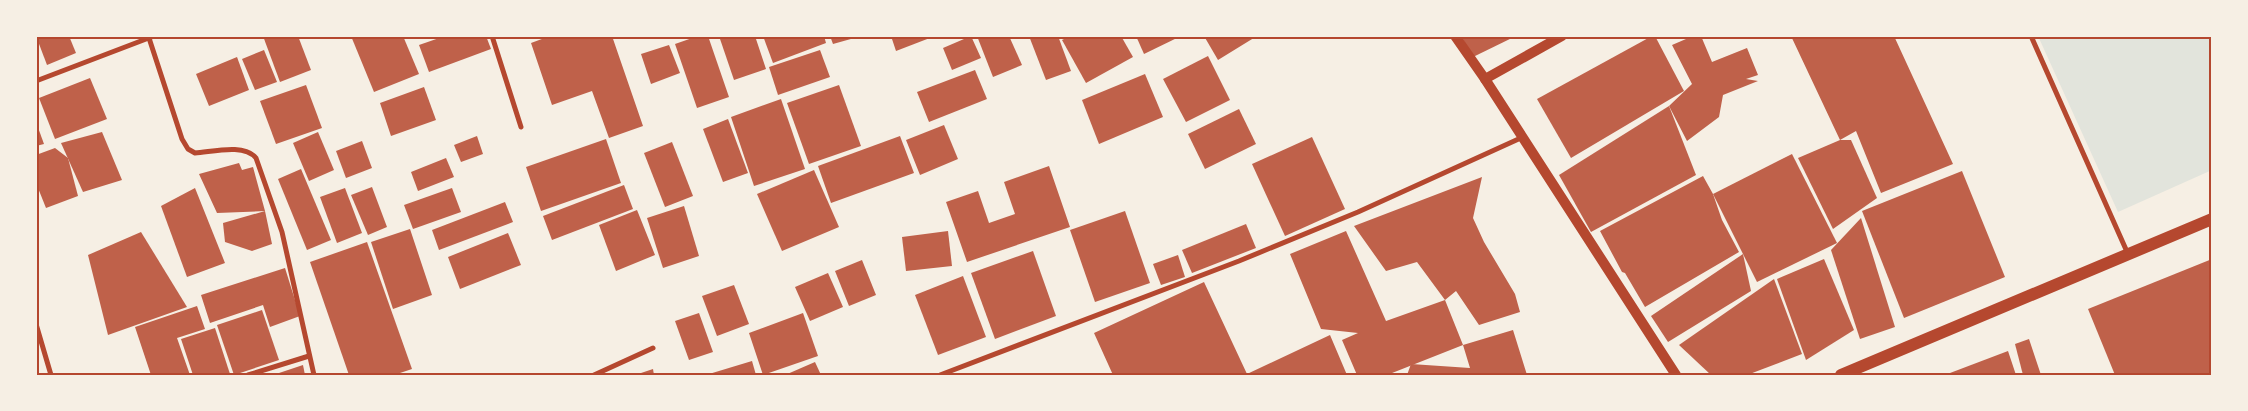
<svg xmlns="http://www.w3.org/2000/svg" width="2248" height="411" font-family="'Golos Text',sans-serif">
	<style>
		.green { fill: #e2e4dc }
		.building { fill: #bf614a }
		.lines { fill: none; stroke-linecap: round; stroke-linejoin: round }
		.minor { stroke: #b5482f; stroke-width: 5 }
		.secondary { stroke: #b5482f; stroke-width: 10 }
		.primary { stroke: #b5482f; stroke-width: 12 }
		.neatline { fill: none; stroke: #b5482f; stroke-width: 2 }
	</style>
	<rect width="100%" height="100%" fill="#f6efe4"/>
	<polygon class="green" points="2038,36 2212,36 2212,170 2118,212"/>
	<g class="building">
		<polygon points="36,36 69,36 76,53 47,65"/>
		<polygon points="263,36 298,36 311,70 280,82"/>
		<polygon points="351,36 403,36 419,74 374,92"/>
		<polygon points="445,36 486,36 491,49 429,72 419,45"/>
		<polygon points="550,36 612,36 643,126 609,138 592,91 552,105 531,43"/>
		<polygon points="698,36 708,36 729,97 697,108 675,44"/>
		<polygon points="719,36 755,36 766,69 734,80"/>
		<polygon points="763,36 824,36 826,43 773,63"/>
		<polygon points="830,36 858,36 858,37 833,44"/>
		<polygon points="891,36 935,36 896,51"/>
		<polygon points="971,36 981,58 952,70 943,48"/>
		<polygon points="977,36 1009,36 1022,65 993,77"/>
		<polygon points="1029,36 1058,36 1071,71 1046,80"/>
		<polygon points="1070,36 1121,36 1133,57 1086,83 1062,40"/>
		<polygon points="1136,36 1181,36 1144,54"/>
		<polygon points="1204,36 1257,36 1218,60"/>
		<polygon points="1461,36 1516,36 1473,57"/>
		<polygon points="1652,36 1655,36 1684,91 1571,158 1537,99"/>
		<polygon points="1693,36 1701,36 1712,62 1747,48 1758,75 1746,79 1758,81 1723,95 1719,117 1687,141 1669,106 1692,84 1672,45"/>
		<polygon points="1791,36 1894,36 1953,164 1881,193 1856,131 1840,140"/>
		<polygon points="669,45 680,73 651,84 641,54"/>
		<polygon points="264,50 277,82 255,90 242,59"/>
		<polygon points="820,50 830,77 778,95 769,67"/>
		<polygon points="1208,56 1230,100 1186,122 1163,79"/>
		<polygon points="237,57 249,90 209,106 196,74"/>
		<polygon points="975,70 987,99 929,122 917,92"/>
		<polygon points="1145,74 1163,117 1099,144 1082,100"/>
		<polygon points="90,78 107,119 55,139 39,98"/>
		<polygon points="306,85 322,128 276,144 260,101"/>
		<polygon points="839,85 861,146 809,164 787,103"/>
		<polygon points="424,87 436,120 391,136 380,103"/>
		<polygon points="781,99 805,169 754,186 731,117"/>
		<polygon points="1669,106 1696,175 1591,232 1559,175"/>
		<polygon points="1239,109 1256,144 1205,169 1188,134"/>
		<polygon points="728,119 748,173 723,182 703,129"/>
		<polygon points="36,122 44,144 36,146"/>
		<polygon points="944,125 958,159 920,175 906,140"/>
		<polygon points="102,132 122,180 83,192 61,143"/>
		<polygon points="318,132 334,170 309,181 293,143"/>
		<polygon points="477,136 483,154 461,162 454,145"/>
		<polygon points="900,136 914,173 831,203 818,166"/>
		<polygon points="1312,137 1345,209 1285,236 1252,164"/>
		<polygon points="606,139 621,183 541,211 526,167"/>
		<polygon points="1840,140 1851,140 1877,198 1833,229 1798,158"/>
		<polygon points="362,141 372,168 346,178 336,151"/>
		<polygon points="672,142 693,196 665,207 644,153"/>
		<polygon points="55,148 68,158 78,196 46,208 36,183 36,155"/>
		<polygon points="1792,154 1837,243 1757,282 1713,194"/>
		<polygon points="446,158 454,177 418,191 411,172"/>
		<polygon points="239,163 242,170 253,167 265,211 217,213 199,174"/>
		<polygon points="1049,166 1070,227 967,262 946,202 978,191 989,223 1015,214 1004,182"/>
		<polygon points="301,169 331,240 307,250 278,179"/>
		<polygon points="814,170 839,227 782,251 757,194"/>
		<polygon points="1962,171 2005,277 1904,318 1862,211"/>
		<polygon points="1703,176 1713,194 1722,220 1739,252 1645,307 1625,273 1622,272 1600,231"/>
		<polygon points="1482,177 1473,218 1484,242 1515,294 1520,312 1479,325 1456,291 1445,300 1417,262 1386,271 1354,226"/>
		<polygon points="624,185 633,209 552,240 543,216"/>
		<polygon points="372,187 387,227 368,235 351,195"/>
		<polygon points="195,188 225,263 187,277 161,206"/>
		<polygon points="345,188 362,233 337,243 320,197"/>
		<polygon points="452,188 461,212 413,229 404,205"/>
		<polygon points="505,202 513,222 439,250 432,230"/>
		<polygon points="684,206 699,256 663,268 647,218"/>
		<polygon points="637,210 655,255 616,271 599,225"/>
		<polygon points="265,211 272,244 252,251 225,242 223,223"/>
		<polygon points="1125,211 1150,283 1095,302 1070,230"/>
		<polygon points="1861,218 1895,327 1860,339 1831,250"/>
		<polygon points="1246,224 1256,248 1192,273 1182,250"/>
		<polygon points="410,229 432,295 393,309 371,242"/>
		<polygon points="948,231 952,266 906,271 902,237"/>
		<polygon points="1346,231 1386,321 1445,300 1463,345 1387,375 1357,375 1342,340 1358,333 1321,329 1290,254"/>
		<polygon points="141,232 187,307 108,335 88,255"/>
		<polygon points="508,233 521,265 460,289 448,257"/>
		<polygon points="367,242 412,369 394,375 349,375 310,262"/>
		<polygon points="1033,251 1056,316 995,339 971,273"/>
		<polygon points="1743,254 1751,291 1668,342 1651,316"/>
		<polygon points="1178,255 1185,277 1161,285 1153,264"/>
		<polygon points="1824,259 1854,330 1806,360 1777,279"/>
		<polygon points="2212,259 2212,375 2115,375 2088,309"/>
		<polygon points="862,260 876,295 849,306 835,271"/>
		<polygon points="285,268 300,316 270,327 263,305 210,323 201,295"/>
		<polygon points="828,273 843,307 810,321 795,287"/>
		<polygon points="963,276 986,337 938,355 915,295"/>
		<polygon points="1774,279 1802,354 1747,375 1711,375 1679,345"/>
		<polygon points="1204,282 1247,374 1330,335 1347,375 1113,375 1094,333"/>
		<polygon points="734,285 749,324 717,336 702,296"/>
		<polygon points="197,306 205,329 177,338 190,375 151,375 135,327"/>
		<polygon points="262,310 279,360 234,375 217,325"/>
		<polygon points="699,313 713,352 689,360 675,321"/>
		<polygon points="803,313 818,356 763,375 749,333"/>
		<polygon points="215,328 230,374 193,375 181,339"/>
		<polygon points="1513,330 1527,375 1407,375 1411,364 1470,368 1463,345"/>
		<polygon points="2029,339 2041,375 2023,375 2015,344"/>
		<polygon points="2008,351 2016,375 1950,375 1950,373"/>
		<polygon points="752,361 756,375 709,375 709,374"/>
		<polygon points="815,362 821,375 785,375"/>
		<polygon points="303,365 305,375 276,375 276,374"/>
		<polygon points="653,369 654,375 638,375 638,374"/>
	</g>
	<g class="lines">
		<g class="minor">
			<polyline points="492,36 521,127"/>
			<polyline points="2031,36 2128,254"/>
			<path d="M149,38L182,139L188,149L195,153C212,152 244,143 256,158L282,232L314,375"/>
			<polyline points="36,81 154,36"/>
			<polyline points="36,324 51,375"/>
			<polyline points="248,375 309,356"/>
			<polyline points="594,375 653,348"/>
			<polyline points="940,375 1239,261 1358,212 1523,137"/>
		</g>
		<g class="secondary">
			<polyline points="1455,36 1485,79 1676,375"/>
			<polyline points="1485,79 1562,36"/>
		</g>
		<polyline class="primary" points="1841,375 2212,219"/>
	</g>
	<rect width="2248" height="411" fill="none" stroke="#f6efe4" stroke-width="75"/>
	<rect x="38" y="38" width="2172" height="336" class="neatline"/>
</svg>
